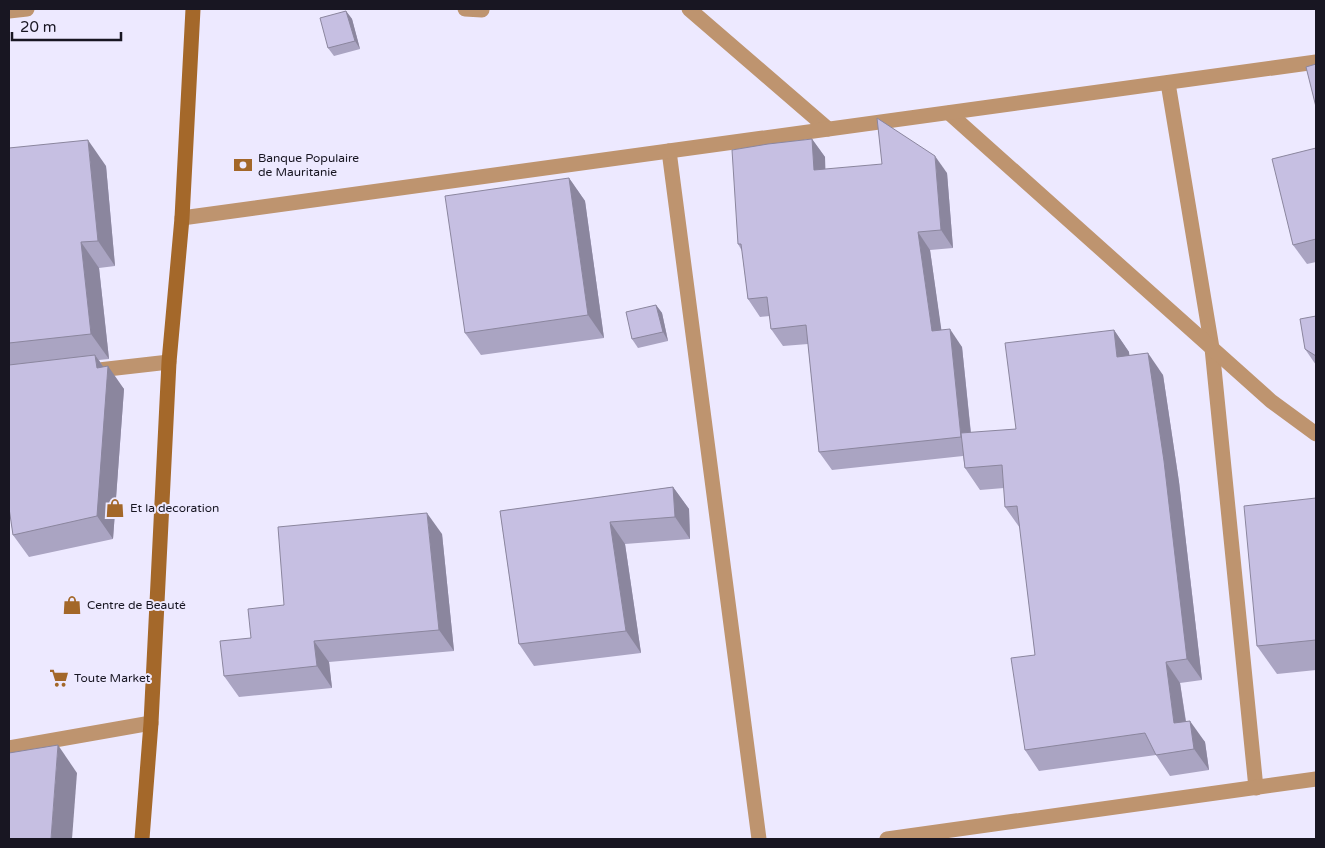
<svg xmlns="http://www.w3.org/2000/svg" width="1325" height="848" font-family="'Varela Round',sans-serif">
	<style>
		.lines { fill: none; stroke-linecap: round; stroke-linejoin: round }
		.lane { stroke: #be946f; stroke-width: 15 }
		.street { stroke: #be946f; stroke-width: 15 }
		.secondary { stroke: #a4682a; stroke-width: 15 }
		.wall { fill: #aaa4c2 }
		.shaded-wall { fill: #8b869e }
		.building { fill: #c6bfe2; stroke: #8b869e }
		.labels { text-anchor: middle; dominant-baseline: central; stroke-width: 4; stroke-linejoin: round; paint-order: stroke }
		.poi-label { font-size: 12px; fill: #181622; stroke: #ede9ff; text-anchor: start }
	</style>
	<rect width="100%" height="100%" fill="#ede9ff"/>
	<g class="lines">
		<polyline class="lane" points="465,9 482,10"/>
		<g class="street">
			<polyline points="689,9 828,129"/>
			<polyline points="9,11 27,9"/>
			<polyline points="1168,83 1212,348 1256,788"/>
			<polyline points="949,113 1271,401 1316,434"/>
			<polyline points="669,151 759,839"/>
			<polyline points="182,218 1316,62"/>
			<polyline points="90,371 169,362"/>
			<polyline points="9,748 151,723"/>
			<polyline points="887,839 1316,779"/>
		</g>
		<polyline class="secondary" points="142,839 151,723 169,362 182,218 193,9"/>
	</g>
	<g class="wall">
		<polygon points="346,11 352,19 360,49 334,56 328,48"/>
		<polygon points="812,139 825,157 825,169 947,173 953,248 930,250 941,330 962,347 971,433 1016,429 1114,330 1129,352 1129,356 1163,375 1179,482 1202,680 1180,683 1186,721 1205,742 1209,770 1170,776 1156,755 1039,771 1025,750 1035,655 1020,528 1005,507 1004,488 980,490 965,468 963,456 832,470 819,452 808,344 783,346 771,329 770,316 760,317 748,299 742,251 738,244"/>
		<polygon points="9,148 106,166 115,266 99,268 109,359 99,360 103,367 124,389 113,539 29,557 13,535 9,508"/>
		<polygon points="1316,148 1316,262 1307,264 1293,245"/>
		<polygon points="569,178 585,201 604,338 481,355 465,333"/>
		<polygon points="656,305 662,313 668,341 638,348 632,339"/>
		<polygon points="1316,316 1316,365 1305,349"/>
		<polygon points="673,487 689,509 690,539 625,544 641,653 534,666 519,644 500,511"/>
		<polygon points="1316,498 1316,670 1277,674 1257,646"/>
		<polygon points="442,534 454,651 329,662 332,688 239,697 224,676 251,638"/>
	</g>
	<g class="shaded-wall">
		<polygon points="346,11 352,19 360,49 355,41"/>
		<polygon points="812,139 825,157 826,188 814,170"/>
		<polygon points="88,140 106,166 115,266 98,241"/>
		<polygon points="935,156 947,173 953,248 941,230"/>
		<polygon points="569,178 585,201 604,338 588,315"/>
		<polygon points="918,232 930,250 944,348 932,331"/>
		<polygon points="81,242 99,268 109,359 91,334"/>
		<polygon points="656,305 662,313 668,341 663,332"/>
		<polygon points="950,329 962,347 973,455 961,437"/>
		<polygon points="1114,330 1129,352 1132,378 1117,357"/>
		<polygon points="1148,353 1163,375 1179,482 1202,680 1187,659"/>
		<polygon points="95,355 107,372 108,366 124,389 113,539 97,516 97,368"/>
		<polygon points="673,487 689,509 690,539 675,517"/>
		<polygon points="427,513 442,534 454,651 439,630"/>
		<polygon points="610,522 625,544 641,653 626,631"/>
		<polygon points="314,641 329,662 332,688 317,666"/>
		<polygon points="1166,662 1180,683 1189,744 1174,723"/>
		<polygon points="1190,721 1205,742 1209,770 1194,749"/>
		<polygon points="58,745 77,773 72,839 51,839"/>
	</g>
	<g class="building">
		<polygon points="346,11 355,41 328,48 320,18"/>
		<polygon points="1316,64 1316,107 1306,67"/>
		<polygon points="877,118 935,156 941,230 918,232 932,331 950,329 961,437 819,452 806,325 771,329 767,297 748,299 741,244 738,244 732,150 768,144 812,139 814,170 882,164"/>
		<polygon points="88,140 98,241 81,242 91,334 9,343 9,148"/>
		<polygon points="1316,148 1316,239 1293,245 1272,159"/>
		<polygon points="569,178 588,315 465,333 445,196"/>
		<polygon points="656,305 663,332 632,339 626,312"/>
		<polygon points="1316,316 1316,356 1305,349 1300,319"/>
		<polygon points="1114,330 1117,357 1148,353 1164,461 1187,659 1166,662 1174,723 1190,721 1194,749 1156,755 1145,733 1025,750 1011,658 1035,655 1017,506 1005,507 1002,465 965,468 961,433 1016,429 1005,343"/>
		<polygon points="95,355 97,368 108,366 97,516 13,535 9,508 9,365"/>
		<polygon points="673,487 675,517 610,522 626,631 519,644 500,511"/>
		<polygon points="1316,498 1316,640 1257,646 1244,506"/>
		<polygon points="427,513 439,630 314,641 317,666 224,676 220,641 251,638 248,609 284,605 278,527"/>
		<polygon points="58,745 51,839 9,839 9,753"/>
	</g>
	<defs>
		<g id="bank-bare" transform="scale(1.5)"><path d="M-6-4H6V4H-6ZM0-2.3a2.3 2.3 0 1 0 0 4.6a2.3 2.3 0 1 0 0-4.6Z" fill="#a36729" stroke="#ede9ff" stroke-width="2.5" paint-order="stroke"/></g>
		<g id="shop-bare" transform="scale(1.5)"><path d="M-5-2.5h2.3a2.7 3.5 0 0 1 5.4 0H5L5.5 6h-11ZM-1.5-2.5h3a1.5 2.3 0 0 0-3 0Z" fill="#a36729" stroke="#ede9ff" stroke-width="2.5" paint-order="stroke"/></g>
		<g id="supermarket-bare" transform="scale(1.5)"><path d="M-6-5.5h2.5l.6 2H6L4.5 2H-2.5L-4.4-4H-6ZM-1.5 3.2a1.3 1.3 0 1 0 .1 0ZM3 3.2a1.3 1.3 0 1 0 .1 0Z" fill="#a36729" stroke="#ede9ff" stroke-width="2.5" paint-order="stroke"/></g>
	</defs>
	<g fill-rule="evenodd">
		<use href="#bank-bare" x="243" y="165"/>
		<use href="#shop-bare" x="115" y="508"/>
		<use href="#shop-bare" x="72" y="605"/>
		<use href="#supermarket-bare" x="59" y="678"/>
	</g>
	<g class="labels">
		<g class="poi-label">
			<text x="258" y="158">Banque Populaire<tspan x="258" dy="14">de Mauritanie</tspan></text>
			<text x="130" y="508">Et la decoration</text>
			<text x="87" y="605">Centre de Beauté</text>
			<text x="74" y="678">Toute Market</text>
		</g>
	</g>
	<rect width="1325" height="848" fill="none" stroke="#181622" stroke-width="20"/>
	<path d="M12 32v8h109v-8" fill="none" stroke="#181622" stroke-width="2.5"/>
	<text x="20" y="32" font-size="15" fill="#181622" stroke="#ede9ff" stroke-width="4" paint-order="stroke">20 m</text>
</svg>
